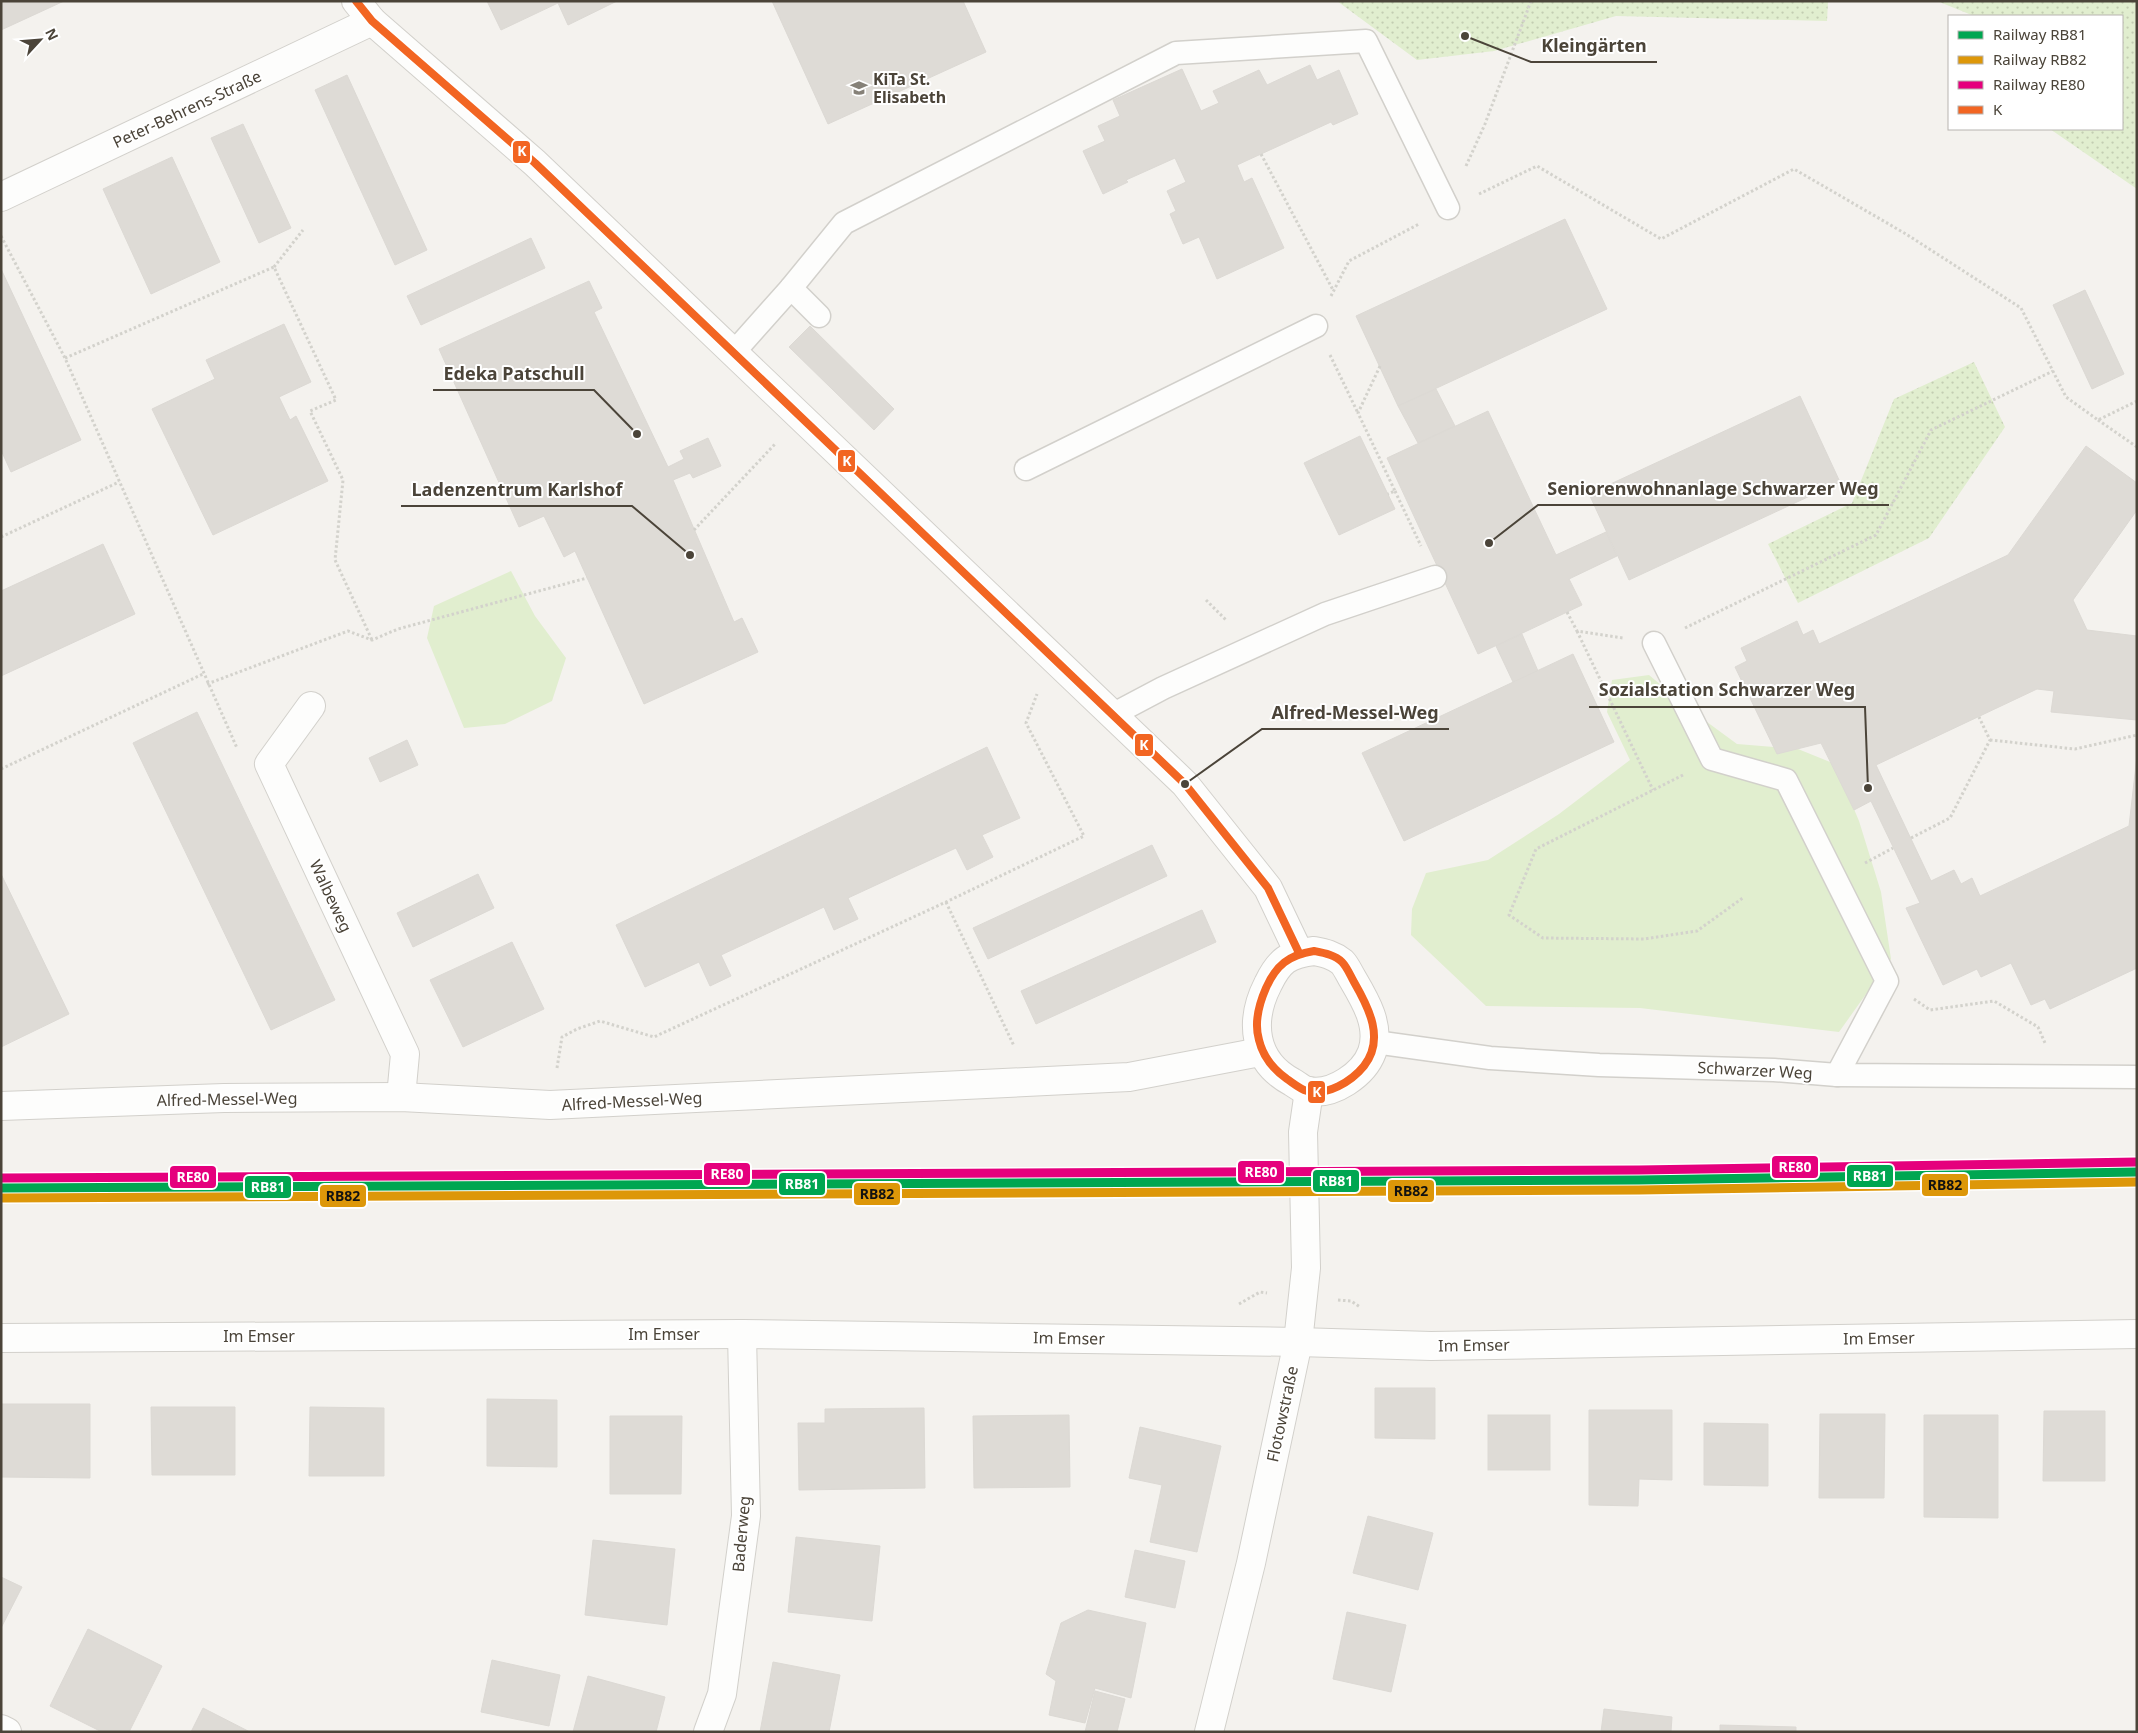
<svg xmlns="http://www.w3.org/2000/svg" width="2138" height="1733" font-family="'Noto Sans',sans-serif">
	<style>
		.green { fill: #e1eecf }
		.garden { fill: url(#garden-dots) }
		.building { fill: #dedbd6; stroke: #dcd9d4 }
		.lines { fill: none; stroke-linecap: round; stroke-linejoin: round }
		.service-casing { stroke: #d2d0cb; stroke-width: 25 }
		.minor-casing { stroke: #d2d0cb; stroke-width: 30 }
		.path { stroke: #d3d2cc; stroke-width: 3; stroke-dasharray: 2.5 2.5; stroke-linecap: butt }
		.service { stroke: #fdfdfc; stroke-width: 22 }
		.minor { stroke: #fdfdfc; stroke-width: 28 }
		.bus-1-casing { stroke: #fff; stroke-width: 11 }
		.bus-1 { stroke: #f26522; stroke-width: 8 }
		.rail-1-casing { stroke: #fff; stroke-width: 12 }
		.rail-2-casing { stroke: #fff; stroke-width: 12 }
		.rail-3-casing { stroke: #fff; stroke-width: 12 }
		.rail-1 { stroke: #00a651; stroke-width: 9 }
		.rail-2 { stroke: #dd9709; stroke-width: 9 }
		.rail-3 { stroke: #e5007d; stroke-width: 9 }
		.labels { text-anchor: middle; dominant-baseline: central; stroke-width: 4; stroke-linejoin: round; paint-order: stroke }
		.poi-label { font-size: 16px; font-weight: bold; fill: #4b4439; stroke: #fff; text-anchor: start }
		.street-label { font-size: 16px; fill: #4b4439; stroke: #fff }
		.leader { fill: none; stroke: #4b4439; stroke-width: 2 }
		.callout-dot { fill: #4b4439; stroke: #fff; stroke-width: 2 }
		.callout-label { font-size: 18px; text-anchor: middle; font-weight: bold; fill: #4b4439; stroke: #fff; stroke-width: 4; stroke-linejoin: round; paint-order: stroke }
		.line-badge { stroke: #fff; stroke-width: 2 }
		.badge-label { font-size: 14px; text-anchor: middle; font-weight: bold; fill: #fff }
		.pale-badge-label { font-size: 14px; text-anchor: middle; font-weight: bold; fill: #111 }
	</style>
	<defs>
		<pattern id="garden-dots" width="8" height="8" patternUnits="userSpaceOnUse" patternTransform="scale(1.25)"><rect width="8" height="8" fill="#e1eecf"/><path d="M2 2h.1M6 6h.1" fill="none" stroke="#c3cdb2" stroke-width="1.8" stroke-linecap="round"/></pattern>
	</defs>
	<rect width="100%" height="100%" fill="#f4f2ee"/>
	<g class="green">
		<polygon points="511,571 535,616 566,658 552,701 505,724 464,728 427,638 434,606"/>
		<polygon points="1649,675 1692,711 1737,744 1798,749 1835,764 1859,821 1881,892 1891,959 1839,1032 1640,1008 1486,1006 1411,935 1412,909 1426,873 1488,860 1559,814 1630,760 1607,712 1612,680"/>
	</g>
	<g class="garden">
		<polygon points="1337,1 1828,1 1827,21 1616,16 1494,51 1417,60"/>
		<polygon points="1937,1 2137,1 2137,189 2050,129 2122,129 2122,16 1974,16"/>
		<polygon points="1974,362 2005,427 1929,538 1798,603 1768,544 1852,503 1894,399"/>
	</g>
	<g class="building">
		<polygon points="1,1 64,1 1,30"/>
		<polygon points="487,1 617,1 568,25 558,3 501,30"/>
		<polygon points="772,1 963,1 986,52 828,124"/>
		<polygon points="1310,65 1317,80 1339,70 1358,114 1333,125 1331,122 1237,165 1244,182 1252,178 1284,248 1217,279 1199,237 1183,244 1170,214 1176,211 1167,191 1186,182 1175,158 1126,180 1128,182 1103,194 1083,151 1105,141 1098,126 1120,116 1113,100 1182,69 1201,111 1219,103 1213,91 1259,70 1267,85"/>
		<polygon points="347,75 427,250 395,265 315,90"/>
		<polygon points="243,124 291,228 259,243 211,138"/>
		<polygon points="172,157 220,262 151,294 103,189"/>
		<polygon points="1565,219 1607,309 1398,406 1356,316"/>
		<polygon points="531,238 545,268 421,325 407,296"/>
		<polygon points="1,269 81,440 11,472 1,450"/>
		<polygon points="589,281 602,308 594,312 668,467 684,459 680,451 708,438 721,466 693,478 690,473 673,480 734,622 742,618 758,652 644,704 575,551 564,557 544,516 519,527 439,349"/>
		<polygon points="2085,290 2124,374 2092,389 2053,305"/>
		<polygon points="284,324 311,382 279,397 290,420 296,416 328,481 213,535 152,409 215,379 206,360"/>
		<polygon points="810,326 894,409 874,430 789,347"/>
		<polygon points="1436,389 1455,426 1418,443 1398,406"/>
		<polygon points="1800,396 1840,482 1629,580 1589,494"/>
		<polygon points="1488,411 1556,555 1606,532 1617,556 1569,579 1582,605 1478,654 1387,458"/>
		<polygon points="1360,436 1395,509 1339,535 1304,463"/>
		<polygon points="2086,446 2137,483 2137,510 2073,600 2087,630 2137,636 2137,720 2051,712 2054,691 2037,689 1876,765 1931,881 1954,870 1961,884 1972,878 1980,896 2129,826 2137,756 2137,968 2050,1009 2045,999 2031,1005 2011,963 1981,977 1977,969 1943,985 1906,908 1920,903 1871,801 1854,810 1821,743 1777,754 1735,667 1747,661 1741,648 1797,621 1803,635 1813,630 1819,644 2008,555"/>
		<polygon points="103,544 135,614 1,676 1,591"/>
		<polygon points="1522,634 1538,671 1513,682 1496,646"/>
		<polygon points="1573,654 1614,742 1404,841 1362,753"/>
		<polygon points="197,712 335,1000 271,1030 133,743"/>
		<polygon points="407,740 418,765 380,782 369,758"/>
		<polygon points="987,747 1020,818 982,835 993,857 967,870 956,848 848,898 858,919 834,930 824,907 721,955 731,976 710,986 699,962 645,987 616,925"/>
		<polygon points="1152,845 1167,876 988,959 973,928"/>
		<polygon points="1,874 69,1014 1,1047"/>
		<polygon points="478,874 494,908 413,947 397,913"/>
		<polygon points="1202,910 1216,942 1036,1024 1021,991"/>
		<polygon points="512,942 544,1009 463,1047 430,980"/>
		<polygon points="1375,1388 1435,1388 1435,1439 1375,1438"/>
		<polygon points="487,1399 557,1400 557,1467 487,1466"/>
		<polygon points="1,1404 90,1404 90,1478 1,1477"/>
		<polygon points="151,1407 235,1407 235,1475 152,1475"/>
		<polygon points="310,1407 384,1408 384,1476 309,1476"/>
		<polygon points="924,1408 925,1488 799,1490 798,1423 825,1423 825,1409"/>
		<polygon points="1589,1410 1672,1410 1672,1480 1639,1479 1638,1506 1589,1505"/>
		<polygon points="2044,1411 2105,1411 2105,1481 2043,1481"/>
		<polygon points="1820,1414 1885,1414 1884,1498 1819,1498"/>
		<polygon points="1069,1415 1070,1487 974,1488 973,1416"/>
		<rect x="1488" y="1415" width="62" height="55"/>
		<polygon points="1924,1415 1998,1415 1998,1518 1924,1517"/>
		<polygon points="610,1416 682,1416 681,1494 610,1494"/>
		<polygon points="1704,1423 1768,1424 1768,1486 1704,1485"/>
		<polygon points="1140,1427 1221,1446 1197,1552 1150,1542 1162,1485 1129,1478"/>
		<polygon points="1368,1516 1433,1533 1418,1590 1353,1573"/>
		<polygon points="796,1537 880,1546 872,1621 788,1612"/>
		<polygon points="593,1540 675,1549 667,1625 585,1615"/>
		<polygon points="1135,1550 1185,1561 1175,1608 1125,1597"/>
		<polygon points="1,1577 22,1587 1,1628"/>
		<polygon points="1088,1610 1146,1623 1131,1698 1095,1688 1085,1723 1049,1715 1056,1681 1046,1674 1061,1623"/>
		<polygon points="1347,1612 1406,1625 1391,1692 1333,1679"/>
		<polygon points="88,1629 162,1666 129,1732 102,1732 50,1706"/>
		<polygon points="492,1660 560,1675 549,1726 481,1712"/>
		<polygon points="773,1662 840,1675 829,1732 760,1732"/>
		<polygon points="588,1676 665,1697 656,1732 573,1732"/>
		<polygon points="1095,1691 1125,1699 1117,1732 1085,1732"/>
		<polygon points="203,1708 250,1732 191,1732"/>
		<polygon points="1604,1709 1672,1717 1671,1732 1601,1732"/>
		<polygon points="1720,1725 1796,1727 1796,1732 1720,1732"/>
	</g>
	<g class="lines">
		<g class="service-casing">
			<g id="service">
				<polyline points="791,288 844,223 1176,53 1366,41 1448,208"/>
				<polyline points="734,352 791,288 819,316"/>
				<polyline points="1026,469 1316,326"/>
				<polyline points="1654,643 1712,759 1786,780 1887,981 1837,1075"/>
				<polyline points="1112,715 1163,688 1325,614 1435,577"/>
				<polyline points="1375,1042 1490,1058 1599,1065 1774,1070 1837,1075 2137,1077"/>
			</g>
		</g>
		<g class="minor-casing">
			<g id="minor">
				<polyline points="356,1 372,21 535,163 1185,784 1268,888 1299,953"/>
				<polyline points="1,197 372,21"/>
				<polyline points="311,706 269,764 405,1054 401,1097"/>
				<path d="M1314,951C1325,953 1333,955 1342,962C1346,966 1349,973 1352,978C1365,1000 1381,1026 1372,1052C1364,1074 1333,1096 1308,1091C1303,1090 1297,1085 1292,1082C1253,1061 1249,1021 1268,984C1279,961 1288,954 1314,951Z"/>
				<polyline points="1,1106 224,1098 401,1097 550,1105 1129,1077 1260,1052"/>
				<polyline points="1,1338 742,1334 1298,1342 1431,1346 2137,1334"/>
				<polyline points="1,1729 7,1732"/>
				<polyline points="708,1732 722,1694 746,1516 742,1334"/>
				<polyline points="1209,1732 1251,1563 1298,1342 1306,1268 1303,1132 1309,1091"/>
			</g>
		</g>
		<g class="path">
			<polyline points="1261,154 1333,290"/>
			<polyline points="1466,166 1485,124 1531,1"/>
			<polyline points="1479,194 1537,166 1661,239 1794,169 1906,234 2021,308 2066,397 2098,420 2137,401"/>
			<polyline points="1,236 65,358 237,748"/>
			<polyline points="274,267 303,230"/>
			<polyline points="1331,296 1349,261 1419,224"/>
			<polyline points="1330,355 1358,413"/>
			<polyline points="65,358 274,267 336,400 310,411 343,480 335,560 372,640"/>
			<polyline points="1380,366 1358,413 1395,491 1388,494"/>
			<polyline points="2098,420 2137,447"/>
			<polyline points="1395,491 1421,546"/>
			<polyline points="694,530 776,443"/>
			<polyline points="1,537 119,482"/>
			<polyline points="1206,600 1227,621"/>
			<polyline points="1567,612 1577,631 1623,638"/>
			<polyline points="1685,628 1876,535 1931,430 2053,371"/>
			<polyline points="1577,631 1653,790"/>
			<polyline points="207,684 348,631 372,640 398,629 587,578"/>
			<polyline points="1990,740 2075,749 2137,735"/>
			<polyline points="1,769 203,674"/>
			<polyline points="1683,775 1536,849 1509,915 1543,938 1644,939 1697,931 1744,897"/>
			<polyline points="1911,838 1950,818 1990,740 1979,717"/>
			<polyline points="1865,863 1893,848"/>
			<polyline points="946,902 1014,1046"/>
			<polyline points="1914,999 1930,1010 1994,1001 2038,1027 2045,1043"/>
			<polyline points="557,1068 562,1037 577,1029 600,1021 654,1037 946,902 1084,836 1026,723 1037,694"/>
			<polyline points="1338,1300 1351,1301 1360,1307"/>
			<polyline points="1239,1304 1260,1292 1267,1293"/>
		</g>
		<use href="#service" class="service"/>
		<use href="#minor" class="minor"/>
		<g class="bus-1-casing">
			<g id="bus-1">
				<polyline points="356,1 372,21 535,163 1185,784 1268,888 1299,953"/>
				<path d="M1314,951C1324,953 1335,955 1342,962C1347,967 1350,975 1354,982C1369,1008 1385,1039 1364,1066C1351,1082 1327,1096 1307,1091C1300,1089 1293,1083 1287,1079C1273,1069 1263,1057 1259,1040C1254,1023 1259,1004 1266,988C1276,965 1289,955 1314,951Z"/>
			</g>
		</g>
		<use href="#bus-1" class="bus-1"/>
		<g class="rail-1-casing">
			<polyline id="rail-1" points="1,1188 1639,1180 2137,1172"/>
		</g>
		<g class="rail-2-casing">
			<polyline id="rail-2" points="1,1198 1639,1190 2137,1182"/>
		</g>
		<g class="rail-3-casing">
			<polyline id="rail-3" points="1,1178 1639,1170 2137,1162"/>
		</g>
		<use href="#rail-1" class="rail-1"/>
		<use href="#rail-2" class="rail-2"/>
		<use href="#rail-3" class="rail-3"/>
	</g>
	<defs>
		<g id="school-bare" transform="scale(1.35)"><path d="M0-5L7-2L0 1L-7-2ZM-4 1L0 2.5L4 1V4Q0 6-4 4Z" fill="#868178" stroke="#fff" stroke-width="2.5" paint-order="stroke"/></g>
	</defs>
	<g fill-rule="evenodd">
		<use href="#school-bare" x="859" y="88"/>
	</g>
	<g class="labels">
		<g class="poi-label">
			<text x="873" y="79">KiTa St.<tspan x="873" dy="18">Elisabeth</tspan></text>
		</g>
		<g class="street-label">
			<text transform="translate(187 109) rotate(-25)">Peter-Behrens-Straße</text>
			<text transform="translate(331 896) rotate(65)">Walbeweg</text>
			<text transform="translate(1755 1070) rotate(3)">Schwarzer Weg</text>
			<text transform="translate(227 1099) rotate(-1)">Alfred-Messel-Weg</text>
			<text transform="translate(632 1101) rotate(-3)">Alfred-Messel-Weg</text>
			<text x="664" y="1334">Im Emser</text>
			<text x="259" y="1336">Im Emser</text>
			<text transform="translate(1069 1338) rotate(1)">Im Emser</text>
			<text transform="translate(1879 1338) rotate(-1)">Im Emser</text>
			<text transform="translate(1474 1345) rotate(-1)">Im Emser</text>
			<text transform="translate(1282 1414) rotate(-78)">Flotowstraße</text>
			<text transform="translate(741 1534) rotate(-85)">Baderweg</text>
		</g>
	</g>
	<path class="leader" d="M1465 36L1531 62H1657M637 434L594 390H433M1489 543L1538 505H1889M690 555L632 506H401M1868 788L1865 707H1589M1185 784L1262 729H1449"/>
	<g class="callout-dot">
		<circle cx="1465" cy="36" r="5"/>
		<circle cx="637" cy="434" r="5"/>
		<circle cx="1489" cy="543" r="5"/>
		<circle cx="690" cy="555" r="5"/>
		<circle cx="1868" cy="788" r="5"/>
		<circle cx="1185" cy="784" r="5"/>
	</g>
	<g class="callout-label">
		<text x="1594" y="52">Kleingärten</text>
		<text x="514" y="380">Edeka Patschull</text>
		<text x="1713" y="495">Seniorenwohnanlage Schwarzer Weg</text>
		<text x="517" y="496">Ladenzentrum Karlshof</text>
		<text x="1727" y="696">Sozialstation Schwarzer Weg</text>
		<text x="1355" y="719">Alfred-Messel-Weg</text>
	</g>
	<g class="line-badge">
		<rect x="512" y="140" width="19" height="24" rx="5" fill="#f26522"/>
		<rect x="837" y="449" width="19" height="24" rx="5" fill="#f26522"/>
		<rect x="1134" y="733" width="20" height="24" rx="5" fill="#f26522"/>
		<rect x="1307" y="1080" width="19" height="24" rx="5" fill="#f26522"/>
		<rect x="1771" y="1155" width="48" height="24" rx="5" fill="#e5007d"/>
		<rect x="1237" y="1160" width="48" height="24" rx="5" fill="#e5007d"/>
		<rect x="703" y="1162" width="48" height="24" rx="5" fill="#e5007d"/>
		<rect x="1846" y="1164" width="48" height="24" rx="5" fill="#00a651"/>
		<rect x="169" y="1165" width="48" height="24" rx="5" fill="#e5007d"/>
		<rect x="1312" y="1169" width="48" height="24" rx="5" fill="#00a651"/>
		<rect x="778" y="1172" width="48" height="24" rx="5" fill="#00a651"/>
		<rect x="1921" y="1173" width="48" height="24" rx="5" fill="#dd9709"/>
		<rect x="244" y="1175" width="48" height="24" rx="5" fill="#00a651"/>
		<rect x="1387" y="1179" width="48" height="24" rx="5" fill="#dd9709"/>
		<rect x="853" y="1182" width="48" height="24" rx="5" fill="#dd9709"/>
		<rect x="319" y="1184" width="48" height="24" rx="5" fill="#dd9709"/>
	</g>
	<g class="badge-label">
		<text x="522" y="156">K</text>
		<text x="847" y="466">K</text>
		<text x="1144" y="750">K</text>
		<text x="1317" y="1097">K</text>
		<text x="1795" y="1172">RE80</text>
		<text x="1261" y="1177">RE80</text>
		<text x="727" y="1179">RE80</text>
		<text x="1870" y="1181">RB81</text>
		<text x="193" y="1182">RE80</text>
		<text x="1336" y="1186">RB81</text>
		<text x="802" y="1189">RB81</text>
		<text x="268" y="1192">RB81</text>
	</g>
	<g class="pale-badge-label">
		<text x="1945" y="1190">RB82</text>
		<text x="1411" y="1196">RB82</text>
		<text x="877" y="1199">RB82</text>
		<text x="343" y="1201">RB82</text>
	</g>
	<rect width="2138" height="1733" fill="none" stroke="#4b4439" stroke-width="5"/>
	<rect x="1948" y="15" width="175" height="115" fill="#ffffff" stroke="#b7b4b0"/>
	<rect x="1958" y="31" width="25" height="8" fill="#00a651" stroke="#b7b4b0"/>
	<text x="1993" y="40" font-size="15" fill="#4b4439">Railway RB81</text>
	<rect x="1958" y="56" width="25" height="8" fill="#dd9709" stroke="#b7b4b0"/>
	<text x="1993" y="65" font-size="15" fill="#4b4439">Railway RB82</text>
	<rect x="1958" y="81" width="25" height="8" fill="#e5007d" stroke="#b7b4b0"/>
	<text x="1993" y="90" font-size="15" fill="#4b4439">Railway RE80</text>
	<rect x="1958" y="106" width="25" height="8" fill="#f26522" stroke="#b7b4b0"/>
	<text x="1993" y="115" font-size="15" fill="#4b4439">K</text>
	<g transform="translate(40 40) rotate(64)" stroke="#ffffff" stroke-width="4" paint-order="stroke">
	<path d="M0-4L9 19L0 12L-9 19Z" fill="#4b4439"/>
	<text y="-8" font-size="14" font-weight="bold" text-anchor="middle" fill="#4b4439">N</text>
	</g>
</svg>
